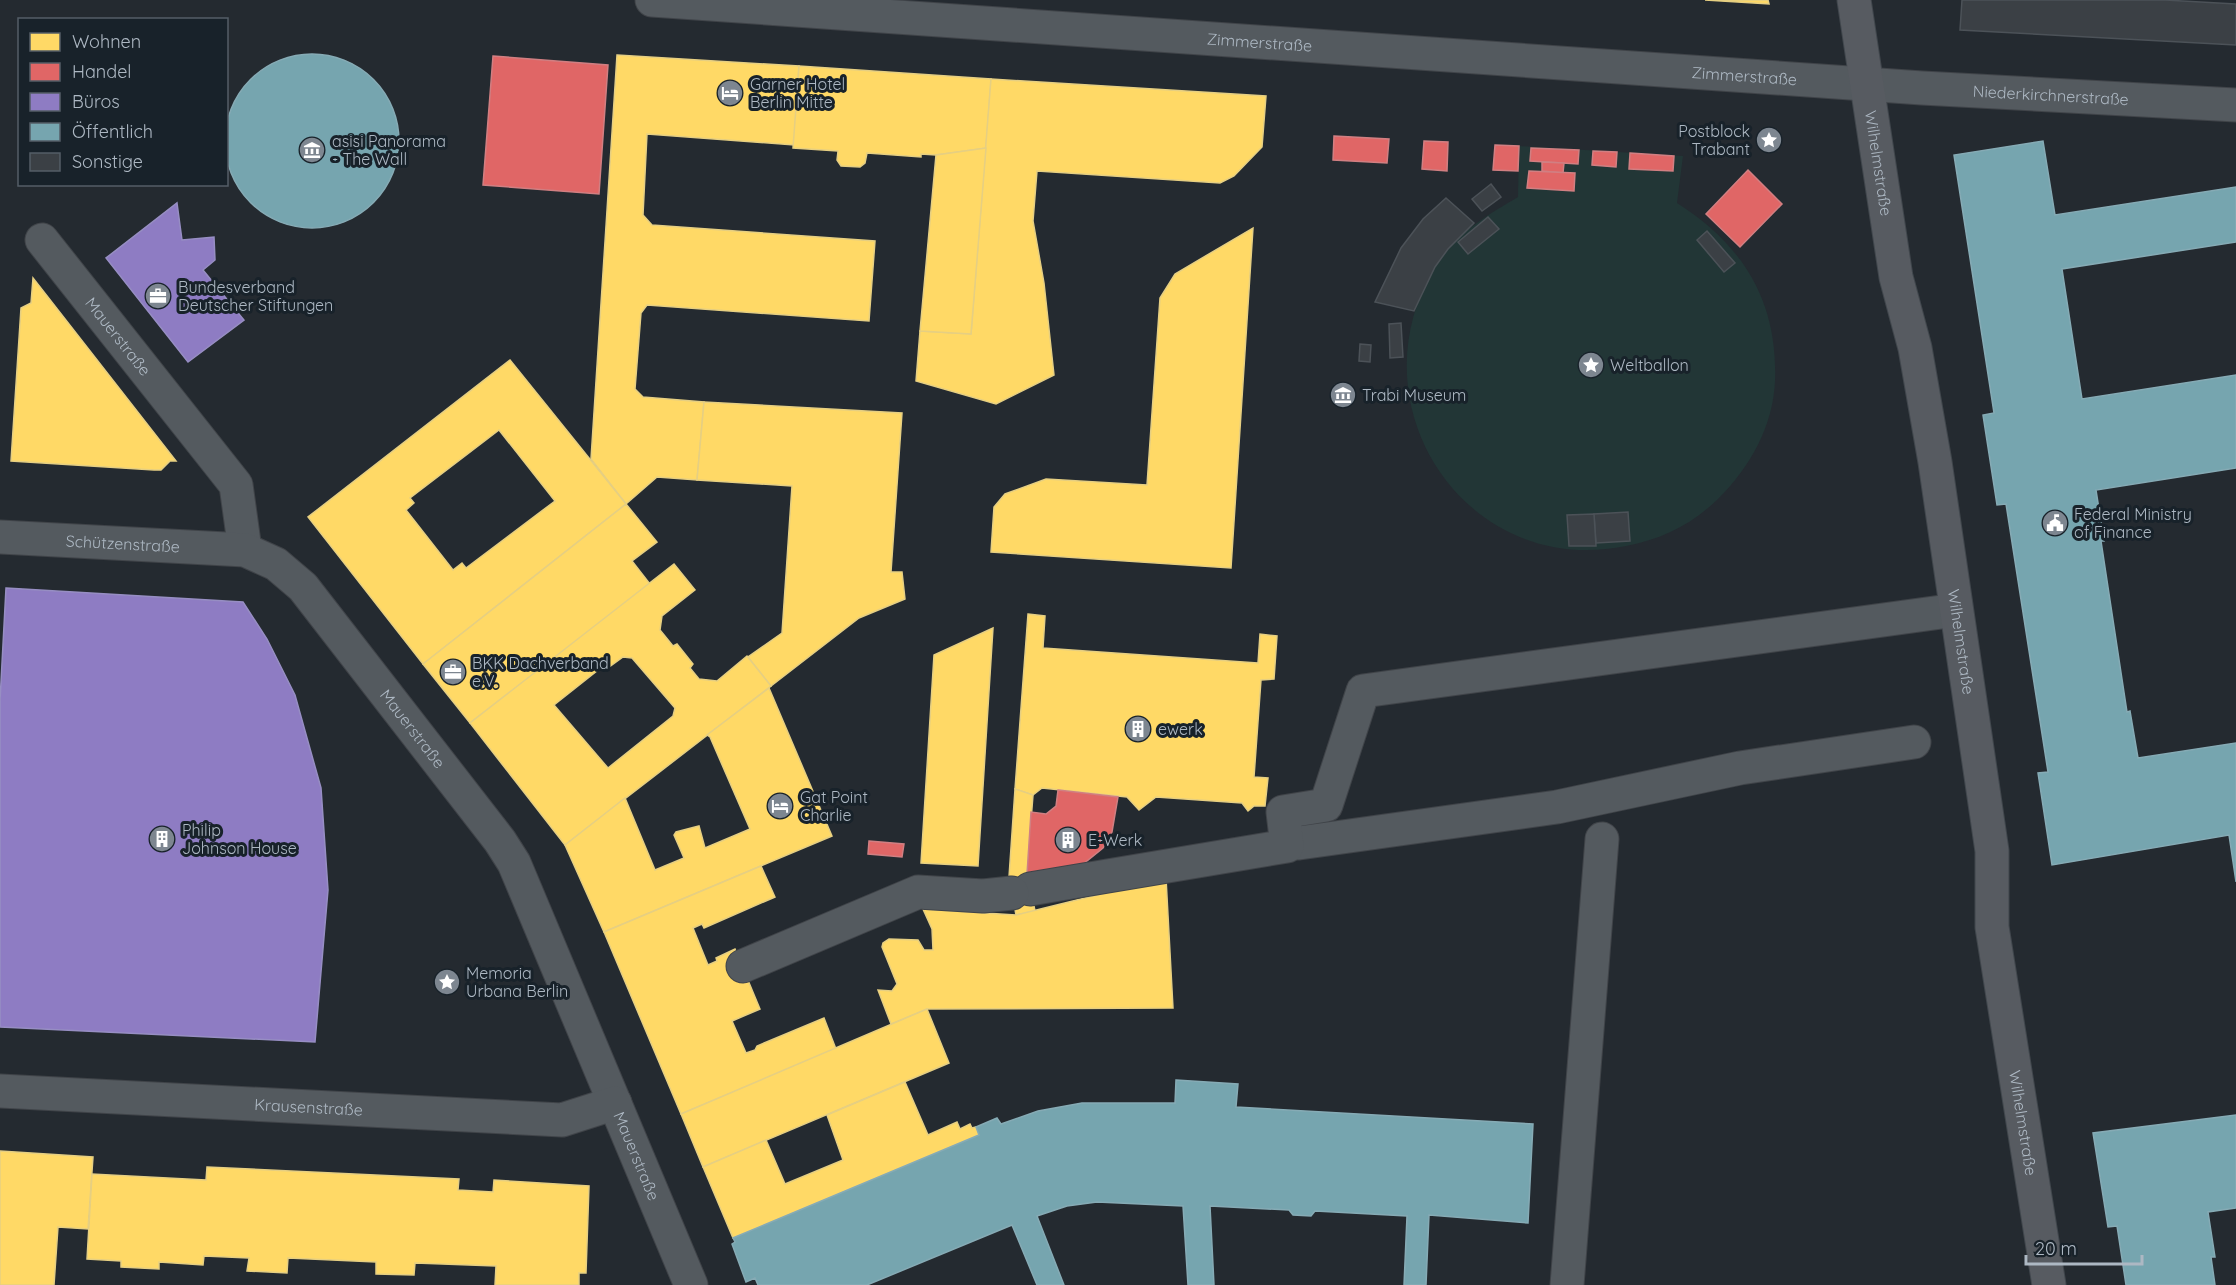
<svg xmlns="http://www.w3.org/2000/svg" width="2236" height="1285" font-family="Quicksand,sans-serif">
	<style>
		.green { fill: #223636 }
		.homes { fill: #ffd966; stroke: #e6cf82; stroke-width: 1.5; fill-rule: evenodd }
		.shops { fill: #e06666; stroke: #d17f82; stroke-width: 1.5 }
		.offices { fill: #8e7cc3; stroke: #978ec3; stroke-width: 1.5 }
		.public { fill: #76a5af; stroke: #86abb5; stroke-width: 1.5 }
		.building { fill: #3b4045; stroke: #4c5258; stroke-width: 1.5 }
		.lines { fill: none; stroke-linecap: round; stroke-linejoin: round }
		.minor-casing { stroke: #404449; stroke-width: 35 }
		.major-casing { stroke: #41474d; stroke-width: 35 }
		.minor { stroke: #545a5f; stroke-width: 33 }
		.major { stroke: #575b61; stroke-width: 33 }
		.labels { text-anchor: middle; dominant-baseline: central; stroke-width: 6; stroke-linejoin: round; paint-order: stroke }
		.street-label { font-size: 16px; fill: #adb8c3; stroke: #18222a }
		.poi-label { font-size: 16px; fill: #adb8c3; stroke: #18222a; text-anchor: start }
	</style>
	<rect width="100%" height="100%" fill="#242a30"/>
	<path class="green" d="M1519,146L1683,156L1677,203C1743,245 1778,301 1775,381C1773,427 1750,467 1718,499C1691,525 1662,539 1626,546C1466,579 1351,405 1435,267C1455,234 1486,216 1518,197Z"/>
	<g class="homes">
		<polygon points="1705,0 1768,0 1769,4"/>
		<polygon points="617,55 799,66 794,145 647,134 643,215 652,225 875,241 869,321 647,305 641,313 635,389 643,397 704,402 697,480 657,477 626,504 591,459"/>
		<polygon points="799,66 991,79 986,148 936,155 921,154 921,157 867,153 865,163 860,167 841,166 837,160 838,151 793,148"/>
		<polygon points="991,79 1266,96 1262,147 1234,176 1220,183 1037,171 1033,221 1044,283 1054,375 996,404 916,381 920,331 971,334"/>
		<polygon points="986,148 971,334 920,331 936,155"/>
		<polygon points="1253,228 1231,568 991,552 994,507 1005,494 1046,479 1147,485 1160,298 1175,274"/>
		<polygon points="33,278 176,461 170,461 161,470 154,470 11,461 21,308 31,303"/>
		<path d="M510,360L626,504L423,664L308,517ZM499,430L555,501L466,568L462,563L453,570L406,510L414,503L410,498Z"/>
		<polygon points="704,402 902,413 891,572 902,572 905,599 859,618 771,686 748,657 782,633 792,486 697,480"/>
		<polygon points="626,504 657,542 632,561 650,584 470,723 423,664"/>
		<path d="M674,564L695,590L662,616L660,630L673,646L677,644L693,664L690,668L699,679L717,681L747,656L771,686L565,845L470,723ZM623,657L632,658L675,708L673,716L608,768L554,705L602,667L605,670Z"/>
		<polygon points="1028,614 1045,616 1043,648 1258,663 1260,634 1277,636 1274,679 1261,680 1254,777 1268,778 1265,806 1254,806 1248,811 1242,803 1156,797 1139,810 1127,797 1042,788 1033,795 1015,789"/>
		<polygon points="993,628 978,866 921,863 934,655"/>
		<polygon points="769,688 832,836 604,932 565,845 625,798 655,870 684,858 674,835 676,832 699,826 705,848 750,829 710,737 707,735"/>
		<polygon points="1015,789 1033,795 1027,872 1035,911 1016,915 1009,877"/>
		<polygon points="761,866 775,897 704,928 702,924 693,928 708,965 717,961 716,958 735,949 760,1009 732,1021 746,1053 755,1050 757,1046 824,1018 836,1049 681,1114 604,932"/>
		<polygon points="1166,878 1173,1008 927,1009 891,1024 878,990 892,991 897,984 882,947 883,943 889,939 918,940 924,950 933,950 932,929 923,909 1016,915"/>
		<polygon points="927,1009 949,1063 703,1167 681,1114"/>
		<polygon points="905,1082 928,1135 957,1122 960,1129 970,1124 972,1128 976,1127 979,1135 733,1238 703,1167 766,1140 785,1184 843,1160 827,1115"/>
		<polygon points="0,1151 93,1157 88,1229 58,1227 54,1285 0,1285"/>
		<polygon points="207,1167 459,1179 458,1190 493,1192 494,1180 589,1186 586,1273 579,1273 579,1285 495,1285 496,1266 415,1263 414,1275 376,1274 376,1262 288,1258 287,1273 247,1271 249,1258 204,1256 203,1265 159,1262 159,1269 121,1267 121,1261 87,1259 92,1174 206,1180"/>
	</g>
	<g class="shops">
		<polygon points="493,56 608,65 599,194 483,185"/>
		<polygon points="1334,136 1389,139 1387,163 1333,160"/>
		<polygon points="1424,141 1448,142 1447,171 1422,169"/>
		<polygon points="1495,145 1519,146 1518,171 1493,170"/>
		<polygon points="1531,148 1579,150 1578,164 1530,161"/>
		<polygon points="1593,151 1617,152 1616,167 1592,165"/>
		<polygon points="1630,153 1674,156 1673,171 1629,169"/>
		<polygon points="1542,162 1564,163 1563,173 1542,171"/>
		<polygon points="1748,170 1782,204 1740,247 1706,214"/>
		<polygon points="1529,171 1575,173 1574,191 1527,188"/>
		<polygon points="1058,790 1118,797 1112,832 1103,848 1077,869 1027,875 1031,812 1046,814 1056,806"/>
		<polygon points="869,841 904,844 902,857 868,854"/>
	</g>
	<g class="offices">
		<polygon points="177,203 182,240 214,237 215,260 203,270 244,320 188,362 106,258"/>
		<polygon points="6,588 243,602 267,639 295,695 321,788 328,890 315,1042 0,1027 0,701"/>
	</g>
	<g class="public">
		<circle cx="312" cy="141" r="87"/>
		<polygon points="2043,141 2055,215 2236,187 2236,242 2062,269 2082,399 2236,375 2236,468 2096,490 2104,541 2101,541 2127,712 2130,711 2138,758 2236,743 2236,882 2229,835 2052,865 2038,773 2048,772 2006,504 1997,505 1983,415 1994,413 1954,155"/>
		<polygon points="1176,1080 1238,1084 1236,1107 1533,1124 1528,1223 1429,1215 1426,1285 1404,1285 1407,1216 1315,1211 1311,1216 1293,1215 1289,1210 1210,1206 1214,1285 1188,1285 1183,1206 1097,1202 1067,1206 1037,1216 1064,1285 1037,1285 1012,1225 867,1285 758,1285 755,1278 746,1282 732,1244 735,1242 733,1238 979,1135 976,1127 997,1118 1001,1124 1038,1111 1082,1103 1175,1103"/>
		<polygon points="2236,1115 2236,1208 2208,1212 2215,1257 2211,1257 2215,1285 2126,1285 2117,1226 2108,1227 2093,1133"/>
	</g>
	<g class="building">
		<polygon points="1962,0 2165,0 2236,4 2236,45 1960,30"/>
		<polygon points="1491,184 1501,197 1482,211 1472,199"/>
		<polygon points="1446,198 1474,223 1448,249 1435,267 1414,311 1375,302 1401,248 1423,219"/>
		<polygon points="1488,217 1499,229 1468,254 1458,242"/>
		<polygon points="1707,231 1735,263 1724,272 1697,240"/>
		<polygon points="1401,323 1403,357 1390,358 1389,324"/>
		<polygon points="1360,344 1371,345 1370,362 1359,361"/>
		<polygon points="1628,512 1630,541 1596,543 1594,514"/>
		<polygon points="1594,514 1596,546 1569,546 1567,515"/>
	</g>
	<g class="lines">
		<g class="minor-casing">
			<g id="minor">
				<path id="s1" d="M652,0L1922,88L2236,105"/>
				<path id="s2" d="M42,240L236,485L245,550"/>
				<path id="s3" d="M0,537L245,550L276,564L303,587L500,841L514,863L691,1285"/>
				<polyline points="1299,843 1557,807 1740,768 1914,742"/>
				<polyline points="1030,889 1287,846 1283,812 1326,805 1363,691 1956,610"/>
				<polyline points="743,966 918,892 983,896 1012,893"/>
				<path id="s4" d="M0,1091L562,1120L615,1103"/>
				<polyline points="1567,1285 1602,839"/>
			</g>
		</g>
		<g class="major-casing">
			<g id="major">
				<path id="s5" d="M1854,0L1896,277L1915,348L1935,462L1992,851V927L2049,1285"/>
			</g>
		</g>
		<use href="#minor" class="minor"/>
		<use href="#major" class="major"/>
	</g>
	<defs>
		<g id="hotel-disc" transform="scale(1.35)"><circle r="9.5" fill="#7d8690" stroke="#18222a"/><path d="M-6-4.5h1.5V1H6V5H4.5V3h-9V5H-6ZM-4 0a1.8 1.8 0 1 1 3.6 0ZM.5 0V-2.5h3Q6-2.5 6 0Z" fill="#fff"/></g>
		<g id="sight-disc" transform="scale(1.35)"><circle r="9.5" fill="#7d8690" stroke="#18222a"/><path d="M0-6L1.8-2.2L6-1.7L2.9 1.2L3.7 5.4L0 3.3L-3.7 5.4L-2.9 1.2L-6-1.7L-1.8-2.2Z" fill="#fff"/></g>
		<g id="museum-disc" transform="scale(1.35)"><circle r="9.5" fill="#7d8690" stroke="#18222a"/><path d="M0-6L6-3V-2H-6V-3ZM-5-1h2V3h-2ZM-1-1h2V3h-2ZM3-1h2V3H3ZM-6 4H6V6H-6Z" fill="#fff"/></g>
		<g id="office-disc" transform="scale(1.35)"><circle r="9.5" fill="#7d8690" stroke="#18222a"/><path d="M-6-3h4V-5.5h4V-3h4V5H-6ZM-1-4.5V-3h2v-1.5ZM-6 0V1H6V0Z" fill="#fff"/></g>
		<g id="civic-disc" transform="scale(1.35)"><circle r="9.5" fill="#7d8690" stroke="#18222a"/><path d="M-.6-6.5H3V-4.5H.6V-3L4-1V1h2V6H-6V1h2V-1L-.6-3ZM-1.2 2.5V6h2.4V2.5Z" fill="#fff"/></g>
		<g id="building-disc" transform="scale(1.35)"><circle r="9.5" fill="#7d8690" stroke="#18222a"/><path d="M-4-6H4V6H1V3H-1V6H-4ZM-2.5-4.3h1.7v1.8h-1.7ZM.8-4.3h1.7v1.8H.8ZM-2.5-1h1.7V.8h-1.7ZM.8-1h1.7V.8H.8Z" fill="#fff"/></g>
	</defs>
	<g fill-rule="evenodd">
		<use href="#hotel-disc" x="730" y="93"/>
		<use href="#sight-disc" x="1769" y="140"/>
		<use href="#museum-disc" x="312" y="150"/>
		<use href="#office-disc" x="158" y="296"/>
		<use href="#sight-disc" x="1591" y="365"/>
		<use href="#museum-disc" x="1343" y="395"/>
		<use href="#civic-disc" x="2055" y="523"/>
		<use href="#office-disc" x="453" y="672"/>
		<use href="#building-disc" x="1138" y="729"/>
		<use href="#hotel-disc" x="780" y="806"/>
		<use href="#building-disc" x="162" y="839"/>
		<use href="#building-disc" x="1068" y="840"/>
		<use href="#sight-disc" x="447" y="982"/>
	</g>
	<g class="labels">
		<g class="street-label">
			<text stroke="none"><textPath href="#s1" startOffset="609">Zimmerstraße</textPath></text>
			<text stroke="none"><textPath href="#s1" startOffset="1095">Zimmerstraße</textPath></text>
			<text stroke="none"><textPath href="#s1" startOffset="1402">Niederkirchnerstraße</textPath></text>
			<text stroke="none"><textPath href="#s5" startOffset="165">Wilhelmstraße</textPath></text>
			<text stroke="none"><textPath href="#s2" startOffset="123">Mauerstraße</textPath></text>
			<text stroke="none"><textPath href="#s3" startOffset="123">Schützenstraße</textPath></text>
			<text stroke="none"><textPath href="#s5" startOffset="651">Wilhelmstraße</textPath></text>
			<text stroke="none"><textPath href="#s3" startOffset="494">Mauerstraße</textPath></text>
			<text stroke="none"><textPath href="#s4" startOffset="309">Krausenstraße</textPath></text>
			<text stroke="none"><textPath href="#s5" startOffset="1137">Wilhelmstraße</textPath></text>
			<text stroke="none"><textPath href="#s3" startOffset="980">Mauerstraße</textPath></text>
		</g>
		<g class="poi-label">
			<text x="750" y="84">Garner Hotel<tspan x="750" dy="18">Berlin Mitte</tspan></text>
			<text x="1750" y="131" text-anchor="end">Postblock<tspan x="1750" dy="18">Trabant</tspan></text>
			<text x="332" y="141">asisi Panorama<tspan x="332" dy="18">- The Wall</tspan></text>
			<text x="178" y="287">Bundesverband<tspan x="178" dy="18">Deutscher Stiftungen</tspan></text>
			<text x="1610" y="365">Weltballon</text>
			<text x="1362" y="395">Trabi Museum</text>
			<text x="2074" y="514">Federal Ministry<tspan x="2074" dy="18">of Finance</tspan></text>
			<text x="472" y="663">BKK Dachverband<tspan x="472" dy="18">e.V.</tspan></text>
			<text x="1158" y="729">ewerk</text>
			<text x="800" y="797">Gat Point<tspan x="800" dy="18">Charlie</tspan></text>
			<text x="182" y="830">Philip<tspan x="182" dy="18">Johnson House</tspan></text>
			<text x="1088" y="840">E-Werk</text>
			<text x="466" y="973">Memoria<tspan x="466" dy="18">Urbana Berlin</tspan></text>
		</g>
	</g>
	<rect x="18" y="18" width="210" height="168" fill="#18222a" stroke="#545e67" stroke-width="1.5"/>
	<rect x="30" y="33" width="30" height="18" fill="#ffd966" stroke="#545e67" stroke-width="1.5"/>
	<text x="72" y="48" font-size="18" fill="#adb8c3">Wohnen</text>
	<rect x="30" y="63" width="30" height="18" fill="#e06666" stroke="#545e67" stroke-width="1.5"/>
	<text x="72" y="78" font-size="18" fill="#adb8c3">Handel</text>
	<rect x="30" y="93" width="30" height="18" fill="#8e7cc3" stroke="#545e67" stroke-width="1.5"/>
	<text x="72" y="108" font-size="18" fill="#adb8c3">Büros</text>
	<rect x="30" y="123" width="30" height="18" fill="#76a5af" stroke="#545e67" stroke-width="1.5"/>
	<text x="72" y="138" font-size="18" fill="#adb8c3">Öffentlich</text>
	<rect x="30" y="153" width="30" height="18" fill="#3b4045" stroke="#545e67" stroke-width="1.5"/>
	<text x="72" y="168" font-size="18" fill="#adb8c3">Sonstige</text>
	<path d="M2026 1255v9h116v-9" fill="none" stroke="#adb8c3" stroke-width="3"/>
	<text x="2035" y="1255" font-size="18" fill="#adb8c3" stroke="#18222a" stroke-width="4.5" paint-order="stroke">20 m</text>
</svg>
